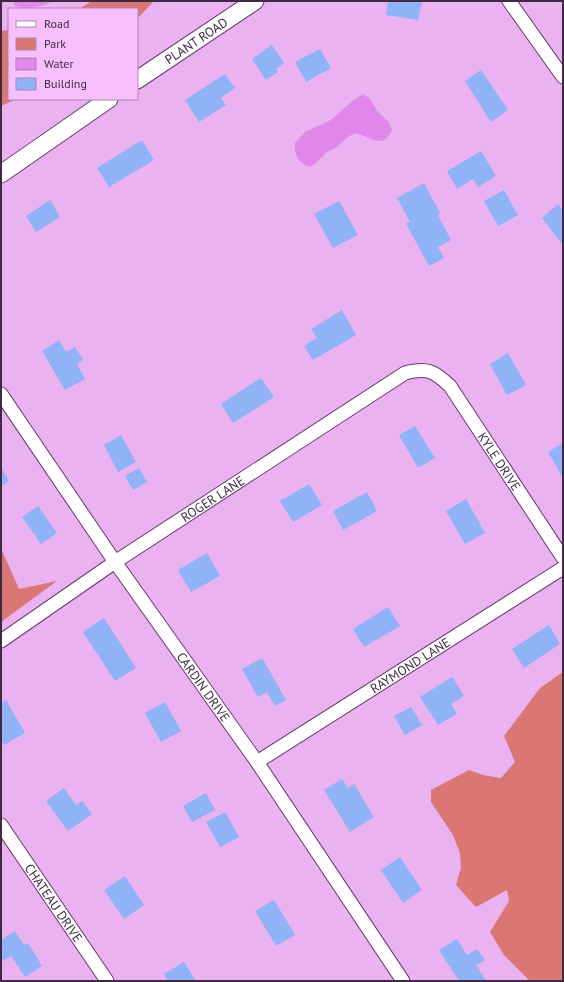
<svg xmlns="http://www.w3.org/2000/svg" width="564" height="982" font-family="'PT Sans',sans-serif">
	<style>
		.green { fill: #da7774 }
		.water { fill: #e187eb }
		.building { fill: #90b2f6 }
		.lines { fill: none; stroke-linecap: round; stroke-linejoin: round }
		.minor-casing { stroke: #68376d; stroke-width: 15 }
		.tertiary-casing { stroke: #68376d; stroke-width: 19 }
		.minor { stroke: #fff; stroke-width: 13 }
		.tertiary { stroke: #fff; stroke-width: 17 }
		.labels { text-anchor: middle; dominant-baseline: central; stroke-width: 4; stroke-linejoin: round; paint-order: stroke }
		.street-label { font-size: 13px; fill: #402a43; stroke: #f8bffe }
	</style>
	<rect width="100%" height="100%" fill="#eab2f0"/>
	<g class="green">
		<polygon points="92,1 154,1 137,19 137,9 79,9"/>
		<polygon points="9,30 9,99 16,99 1,106 1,31"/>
		<polygon points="1,548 19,589 57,581 1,622"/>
		<polygon points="563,672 563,981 530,981 504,955 490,932 509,901 507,890 476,907 456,885 461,868 460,853 453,835 431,802 431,790 469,770 483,775 501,778 515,762 504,736 540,688"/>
	</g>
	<g class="water">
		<path d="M13,1H54C42,6 27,10 15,6Z"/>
		<path d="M363,94L370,99L378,112L388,121L392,130C383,150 370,137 356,133L349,136L337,147L327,152L316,163L310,167C298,163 294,155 295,143L305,132L331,120L350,103Z"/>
	</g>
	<g class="building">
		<polygon points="388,1 422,1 418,20 386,15"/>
		<polygon points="272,45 284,63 276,69 278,72 266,80 252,59"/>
		<polygon points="320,49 331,68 306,82 295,62"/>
		<polygon points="481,70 508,110 491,122 465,81"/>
		<polygon points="225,74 235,88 221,98 226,105 199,122 185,100"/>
		<polygon points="142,140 154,160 109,187 97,168"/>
		<polygon points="481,151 496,176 478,187 473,179 457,189 447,171"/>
		<polygon points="424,183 440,213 438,216 451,240 438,247 444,258 429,266 406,224 410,222 397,198"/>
		<polygon points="504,190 518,215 498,226 484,201"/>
		<polygon points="50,200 60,217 36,232 26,216"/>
		<polygon points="339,201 358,235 333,248 314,214"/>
		<polygon points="558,204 563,211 563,245 542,218"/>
		<polygon points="342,310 356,335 313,360 304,346 317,338 311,329"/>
		<polygon points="59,340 66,352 75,347 83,360 77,364 85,379 65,390 42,351"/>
		<polygon points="508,353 526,385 507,395 490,364"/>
		<polygon points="261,378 274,397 233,423 221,404"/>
		<polygon points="415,426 435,458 418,468 399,435"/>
		<polygon points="121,435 136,462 118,472 104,445"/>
		<polygon points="563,443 563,478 548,452"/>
		<polygon points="1,467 9,481 1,486"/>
		<polygon points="139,468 147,482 133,490 125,476"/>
		<polygon points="309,484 322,505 293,522 280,501"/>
		<polygon points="367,492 377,511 343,530 333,511"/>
		<polygon points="466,499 485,533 465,544 446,511"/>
		<polygon points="38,506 57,533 41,544 22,517"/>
		<polygon points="207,553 220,576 191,592 178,570"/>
		<polygon points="388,607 400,626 364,647 353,629"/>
		<polygon points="104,618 136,668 115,681 83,632"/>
		<polygon points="549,625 560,644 524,668 512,649"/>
		<polygon points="262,658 286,700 275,706 267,692 258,697 242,669"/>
		<polygon points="452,677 464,696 451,704 457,714 438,725 420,697"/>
		<polygon points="6,700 25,733 4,745 1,741 1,703"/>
		<polygon points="165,702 181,731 161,742 145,713"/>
		<polygon points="411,707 422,725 405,735 394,716"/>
		<polygon points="342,779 348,788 354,784 374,817 350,832 324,790"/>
		<polygon points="64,788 76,805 82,801 92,814 68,831 46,801"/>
		<polygon points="206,793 215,810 192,822 183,806"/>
		<polygon points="225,812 239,837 220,847 206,822"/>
		<polygon points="400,857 422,890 403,903 381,870"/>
		<polygon points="125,876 144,905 124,919 104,890"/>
		<polygon points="274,900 295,935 276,946 255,911"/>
		<polygon points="15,931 24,945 28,943 42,966 25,977 11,956 3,961 1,958 1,940"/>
		<polygon points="457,939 467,955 477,949 485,960 476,965 486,981 459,981 439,950"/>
		<polygon points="184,962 196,981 168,981 164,974"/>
	</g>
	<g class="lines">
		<g class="minor-casing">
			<g id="minor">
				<polyline points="509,1 563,77"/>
				<path id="s1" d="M1,394L115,562L257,762L403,981"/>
				<path id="s2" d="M1,641L115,562L405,373C427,367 434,371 450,386L563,558"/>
				<path id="s3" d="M257,762L563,568"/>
				<path id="s4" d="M1,825L107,981"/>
			</g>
		</g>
		<g class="tertiary-casing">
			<g id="tertiary">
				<path id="s5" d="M137,80L255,1"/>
				<polyline points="1,174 109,99"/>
			</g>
		</g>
		<use href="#minor" class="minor"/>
		<use href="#tertiary" class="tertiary"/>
	</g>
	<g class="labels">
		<g class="street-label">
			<text stroke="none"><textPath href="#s5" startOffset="71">PLANT ROAD</textPath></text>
			<text stroke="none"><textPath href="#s2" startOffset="625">KYLE DRIVE</textPath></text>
			<text stroke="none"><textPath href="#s2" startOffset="255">ROGER LANE</textPath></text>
			<text stroke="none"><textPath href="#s3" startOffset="181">RAYMOND LANE</textPath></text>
			<text stroke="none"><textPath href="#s1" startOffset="356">CARDIN DRIVE</textPath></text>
			<text stroke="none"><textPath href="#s4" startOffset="94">CHATEAU DRIVE</textPath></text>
		</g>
	</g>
	<rect width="564" height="982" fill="none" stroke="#402a43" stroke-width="4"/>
	<rect x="8" y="8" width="130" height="92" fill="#f8bffe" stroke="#ae83b3"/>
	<rect x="16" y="21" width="20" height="6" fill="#ffffff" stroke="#ae83b3"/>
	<text x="44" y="28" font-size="12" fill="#402a43">Road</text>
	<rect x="16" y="38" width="20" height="12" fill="#da7774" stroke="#ae83b3"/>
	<text x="44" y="48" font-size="12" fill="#402a43">Park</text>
	<rect x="16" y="58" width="20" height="12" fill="#e187eb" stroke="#ae83b3"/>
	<text x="44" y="68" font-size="12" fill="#402a43">Water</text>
	<rect x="16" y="78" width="20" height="12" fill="#90b2f6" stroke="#ae83b3"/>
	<text x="44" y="88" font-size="12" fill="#402a43">Building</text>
</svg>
